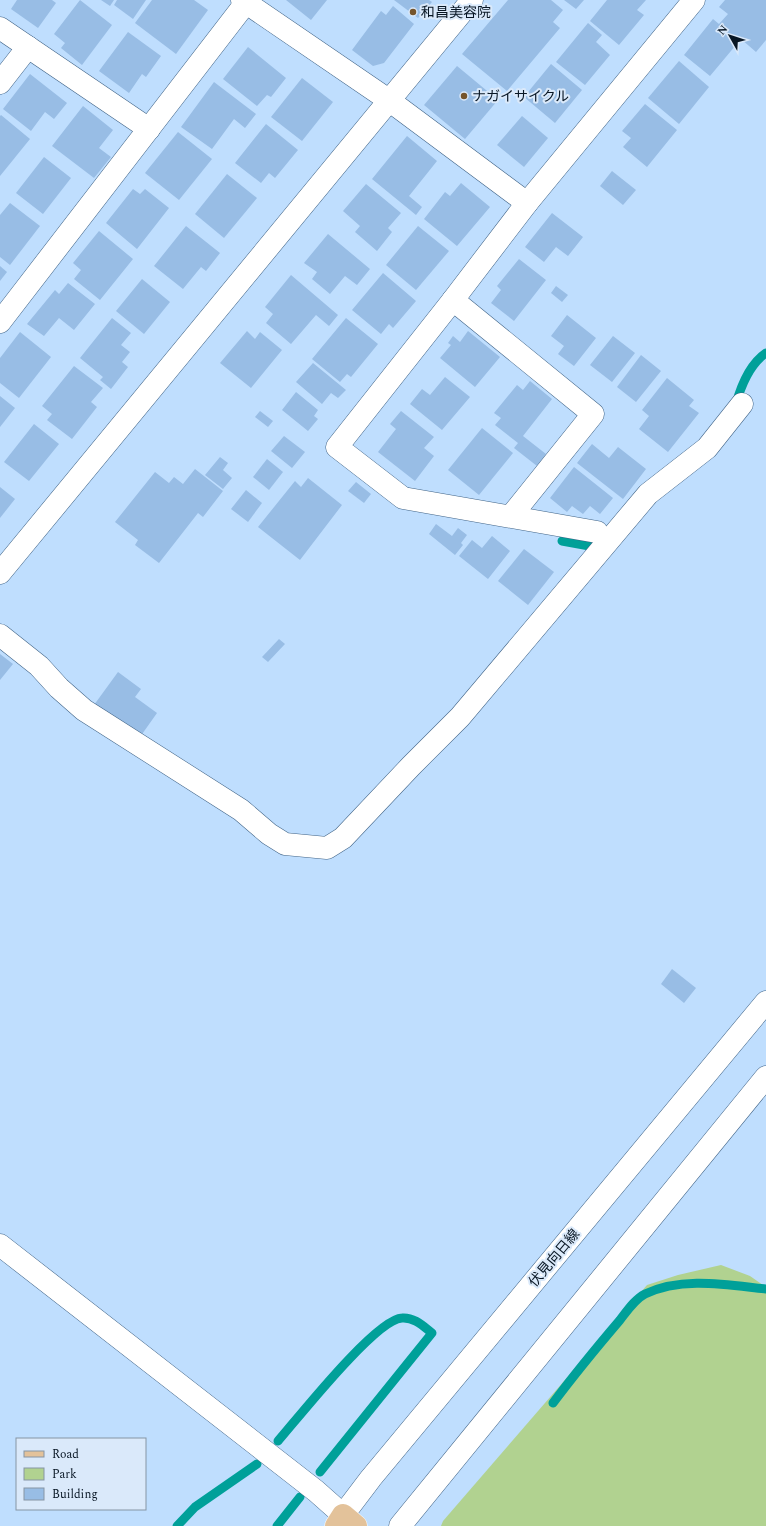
<svg xmlns="http://www.w3.org/2000/svg" width="766" height="1526" font-family="Spectral,'Noto Sans JP',serif">
	<style>
		.green { fill: #b1d290 }
		.lines { fill: none; stroke-linecap: round; stroke-linejoin: round }
		.stream { stroke: #00a099; stroke-width: 9 }
		.building { fill: #98bde5 }
		.minor-casing { stroke: #416487; stroke-width: 23 }
		.major-casing { stroke: #fff; stroke-width: 23 }
		.minor { stroke: #fff; stroke-width: 22 }
		.major { stroke: #e3c29a; stroke-width: 22 }
		.poi-dot { fill: #75542b; stroke: #dae9fa; stroke-width: 1.5 }
		.labels { text-anchor: middle; dominant-baseline: central; stroke-width: 4; stroke-linejoin: round; paint-order: stroke }
		.poi-label { font-size: 14px; fill: #081624; stroke: #dae9fa; text-anchor: start }
		.street-label { font-size: 14px; fill: #081624; stroke: #dae9fa }
	</style>
	<rect width="100%" height="100%" fill="#bfdefe"/>
	<polygon class="green" points="721,1265 750,1276 766,1287 766,1526 441,1526 443,1521 647,1285 678,1275"/>
	<g class="lines">
		<g class="stream">
			<path d="M736,404C741,386 750,364 766,353"/>
			<polyline points="562,541 595,547 600,542"/>
			<path d="M553,1403C574,1375 597,1347 620,1320C627,1311 635,1299 645,1294C682,1276 728,1285 766,1289"/>
			<path d="M278,1441C298,1418 376,1319 402,1318C414,1317 423,1326 432,1333L320,1472"/>
			<polyline points="177,1526 195,1507 257,1464"/>
			<polyline points="277,1526 300,1497"/>
		</g>
	</g>
	<g class="building">
		<polygon points="17,0 52,0 56,3 38,28 11,9"/>
		<polygon points="80,0 112,25 82,65 61,48 65,43 54,34"/>
		<polygon points="101,0 114,0 110,6"/>
		<polygon points="117,0 146,0 133,19 114,5"/>
		<polygon points="152,0 194,0 208,10 176,54 135,23"/>
		<polygon points="286,0 327,0 311,20"/>
		<polygon points="394,0 429,0 432,2 418,18"/>
		<polygon points="508,0 551,0 563,10 553,22 560,28 507,91 462,54"/>
		<polygon points="564,0 584,0 576,9"/>
		<polygon points="607,0 646,0 637,10 644,15 619,45 590,21"/>
		<polygon points="725,0 766,0 766,40 756,52 741,39 710,76 684,55 713,19 719,24 728,14 719,7"/>
		<polygon points="393,6 414,24 384,63 373,66 352,50 381,11 386,15"/>
		<polygon points="588,23 602,35 596,42 610,55 585,85 556,62"/>
		<polygon points="128,32 161,56 146,77 142,74 129,93 99,71"/>
		<polygon points="248,47 286,78 271,97 267,95 257,106 223,79"/>
		<polygon points="679,61 709,87 679,124 648,98"/>
		<polygon points="551,64 582,90 555,123 524,97"/>
		<polygon points="457,66 498,100 465,139 424,105"/>
		<polygon points="30,74 67,103 54,119 45,112 31,131 3,109"/>
		<polygon points="302,78 333,102 302,141 271,117"/>
		<polygon points="214,82 256,114 245,128 234,119 212,149 181,127"/>
		<polygon points="645,104 677,130 647,167 623,147 631,138 622,131"/>
		<polygon points="83,106 113,130 99,148 111,157 94,178 52,146"/>
		<polygon points="1,115 30,139 0,176 0,116"/>
		<polygon points="522,116 548,138 524,167 497,145"/>
		<polygon points="266,124 298,150 275,178 269,173 261,183 235,163"/>
		<polygon points="178,132 212,159 179,200 145,173"/>
		<polygon points="407,136 437,161 409,196 422,207 416,215 372,179"/>
		<polygon points="44,157 71,178 43,214 16,193"/>
		<polygon points="612,171 636,190 623,205 600,186"/>
		<polygon points="227,174 257,198 224,238 195,214"/>
		<polygon points="461,183 490,207 457,246 424,219 445,192 450,196"/>
		<polygon points="366,184 401,213 388,228 392,232 377,251 355,232 360,226 343,211"/>
		<polygon points="133,189 140,194 145,189 169,208 137,249 106,223"/>
		<polygon points="10,203 40,226 10,265 0,257 0,215"/>
		<polygon points="552,213 583,237 568,256 556,247 544,262 525,247"/>
		<polygon points="186,226 220,253 206,271 201,267 183,289 154,266"/>
		<polygon points="418,226 449,251 416,290 386,265"/>
		<polygon points="99,231 133,259 100,300 74,279 81,270 73,263"/>
		<polygon points="328,234 370,269 357,285 345,276 330,294 312,279 317,272 304,263"/>
		<polygon points="519,259 546,280 514,321 491,303 501,290 497,286"/>
		<polygon points="0,266 7,272 0,281"/>
		<polygon points="383,273 416,301 393,328 389,324 381,334 352,310"/>
		<polygon points="291,275 338,315 329,326 316,315 291,344 266,323 273,314 265,307"/>
		<polygon points="142,279 170,302 144,334 116,311"/>
		<polygon points="68,283 95,304 74,330 59,318 44,336 27,324 55,290 59,294"/>
		<polygon points="556,286 568,295 562,302 551,293"/>
		<polygon points="567,315 596,338 574,366 558,354 564,346 551,336"/>
		<polygon points="112,318 131,333 121,345 130,352 122,362 128,367 111,389 100,380 103,377 80,358"/>
		<polygon points="346,318 378,344 351,377 347,374 340,382 312,359"/>
		<polygon points="247,331 255,339 260,332 282,350 251,388 220,363"/>
		<polygon points="468,331 500,357 475,387 440,358 451,345 448,343 453,336 460,342"/>
		<polygon points="20,332 51,357 19,398 0,383 0,358"/>
		<polygon points="613,336 635,353 612,382 590,365"/>
		<polygon points="641,355 661,371 636,402 617,387"/>
		<polygon points="313,363 346,390 338,398 331,393 322,404 296,382"/>
		<polygon points="74,366 103,388 91,402 97,407 72,439 47,420 52,414 42,406"/>
		<polygon points="445,377 470,397 442,430 410,404 422,389 430,395"/>
		<polygon points="667,378 694,400 689,406 699,413 668,452 639,429 649,416 642,410"/>
		<polygon points="530,381 552,399 523,436 546,454 537,466 514,448 518,443 495,425 501,418 494,413 517,385 523,390"/>
		<polygon points="296,392 318,410 314,416 318,419 308,431 282,410"/>
		<polygon points="0,396 15,408 0,427"/>
		<polygon points="260,411 273,421 268,427 255,417"/>
		<polygon points="401,411 434,437 424,448 434,456 415,481 378,452 396,429 390,424"/>
		<polygon points="34,424 59,444 29,481 4,462"/>
		<polygon points="482,428 513,453 479,495 448,470"/>
		<polygon points="284,436 305,452 292,468 271,451"/>
		<polygon points="592,444 609,458 618,447 646,469 623,499 577,463"/>
		<polygon points="220,457 228,463 223,470 232,478 223,489 205,475"/>
		<polygon points="267,459 283,472 269,490 253,477"/>
		<polygon points="574,467 613,498 600,514 590,506 583,514 572,506 567,512 550,498"/>
		<polygon points="195,469 223,491 203,517 198,513 159,563 135,545 138,540 115,522 155,472 169,483 174,477 183,484"/>
		<polygon points="308,478 342,505 300,560 258,527 295,481 301,487"/>
		<polygon points="356,482 371,494 364,503 348,491"/>
		<polygon points="0,487 15,499 0,518"/>
		<polygon points="246,490 262,503 248,522 231,509"/>
		<polygon points="436,524 452,536 458,528 467,535 461,543 463,545 455,555 429,534"/>
		<polygon points="492,536 510,551 488,579 459,556 472,540 482,548"/>
		<polygon points="524,549 554,572 528,605 498,581"/>
		<polygon points="279,639 285,644 268,662 262,657"/>
		<polygon points="0,654 13,664 0,680"/>
		<polygon points="118,672 141,689 135,697 157,713 140,737 94,705"/>
		<polygon points="672,969 696,988 684,1003 661,984"/>
	</g>
	<g class="lines">
		<g class="minor-casing">
			<g id="minor">
				<polyline points="242,0 390,101 527,203"/>
				<polyline points="0,28 149,129"/>
				<polyline points="0,83 28,47"/>
				<polyline points="453,300 593,414 511,516"/>
				<polyline points="0,322 248,0"/>
				<polyline points="597,532 403,498 337,447 453,300 527,203 694,0"/>
				<polyline points="0,573 472,0"/>
				<polyline points="0,635 39,666 59,688 84,710 241,810 269,834 285,844 327,848 343,838 411,766 460,717 648,494 707,448 742,404"/>
				<polyline points="0,1245 316,1491 343,1515 371,1478 766,1002"/>
				<polyline points="400,1526 766,1077"/>
			</g>
		</g>
		<g class="major-casing">
			<polyline id="major" points="336,1526 343,1515 356,1526"/>
		</g>
		<use href="#minor" class="minor"/>
		<use href="#major" class="major"/>
	</g>
	<g class="poi-dot">
		<circle cx="413" cy="12" r="4"/>
		<circle cx="464" cy="96" r="4"/>
	</g>
	<g class="labels">
		<g class="poi-label">
			<text x="421" y="12">和昌美容院</text>
			<text x="472" y="96">ナガイサイクル</text>
		</g>
		<g class="street-label">
			<text transform="translate(554 1258) rotate(-50)">伏見向日線</text>
		</g>
	</g>
	<rect x="16" y="1438" width="130" height="72" fill="#dae9fa" stroke="#8695a4"/>
	<rect x="24" y="1451" width="20" height="6" fill="#e3c29a" stroke="#8695a4"/>
	<text x="52" y="1458" font-size="12" fill="#081624">Road</text>
	<rect x="24" y="1468" width="20" height="12" fill="#b1d290" stroke="#8695a4"/>
	<text x="52" y="1478" font-size="12" fill="#081624">Park</text>
	<rect x="24" y="1488" width="20" height="12" fill="#98bde5" stroke="#8695a4"/>
	<text x="52" y="1498" font-size="12" fill="#081624">Building</text>
	<g transform="translate(730 36) rotate(309)" stroke="#dae9fa" stroke-width="3" paint-order="stroke">
	<path d="M0-3L7 15L0 10L-7 15Z" fill="#081624"/>
	<text y="-6" font-size="11" font-weight="bold" text-anchor="middle" fill="#081624">N</text>
	</g>
</svg>
